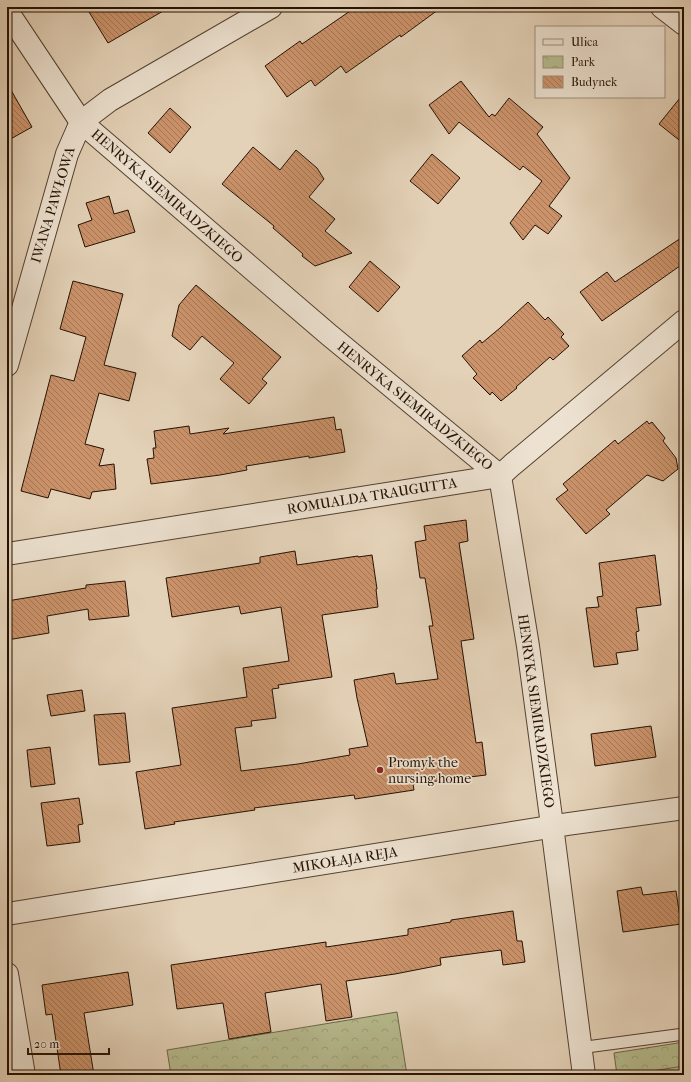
<svg xmlns="http://www.w3.org/2000/svg" width="691" height="1082" font-family="'IM FELL French Canon',serif">
	<style>
		.park { fill: url(#park-crowns); stroke: #6d6648 }
		.garden { fill: #b6bb8e; stroke: #6d6648 }
		.building { fill: url(#building-back-hatch); stroke: #241103 }
		.lines { fill: none; stroke-linecap: round; stroke-linejoin: round }
		.service-casing { stroke: #544130; stroke-width: 13 }
		.minor-casing { stroke: #544130; stroke-width: 24 }
		.service { stroke: #ede2d1; stroke-width: 11 }
		.minor { stroke: #ede2d1; stroke-width: 22 }
		.poi-dot { fill: #8f2418; stroke: #ede2d1; stroke-width: 1.5 }
		.labels { text-anchor: middle; dominant-baseline: central; stroke-width: 3.5; stroke-linejoin: round; paint-order: stroke }
		.street-label { font-size: 14px; fill: #241103; stroke: #ede2d1 }
		.poi-label { font-size: 14px; fill: #241103; stroke: #ede2d1; text-anchor: start }
	</style>
	<defs>
		<pattern id="park-crowns" width="20" height="18" patternUnits="userSpaceOnUse"><rect width="20" height="18" fill="#b6bb8e"/><path d="M2 6a3 3 0 1 1 6 0M12 15a3 3 0 1 1 6 0" fill="none" stroke="#9ca079"/></pattern>
		<pattern id="building-back-hatch" width="6" height="6" patternUnits="userSpaceOnUse"><rect width="6" height="6" fill="#cc936b"/><path d="M-1 5l2 2M0 0l6 6M5-1l2 2" fill="none" stroke="#a57756"/></pattern>
	</defs>
	<rect width="100%" height="100%" fill="#e4d2b8"/>
	<filter id="stains"><feTurbulence type="fractalNoise" baseFrequency=".005" numOctaves="4"/><feColorMatrix values="0 0 0 0 .2 0 0 0 0 .09 0 0 0 0 .02 0 0 0 .5 -.17"/></filter>
	<radialGradient id="worn" r=".72"><stop offset=".6" stop-color="#630" stop-opacity="0"/><stop offset="1" stop-color="#630" stop-opacity=".3"/></radialGradient>
	<g class="park">
		<polygon points="397,1012 407,1075 171,1075 167,1050"/>
		<polygon points="684,1042 684,1075 617,1075 614,1053"/>
	</g>
	<polygon class="garden" points="684,1066 684,1075 645,1075 645,1072"/>
	<g class="building">
		<polygon points="86,7 170,7 108,43"/>
		<polygon points="356,7 442,7 401,37 400,35 346,73 341,66 315,86 311,80 287,97 265,66 300,41 302,44"/>
		<polygon points="461,81 489,117 492,114 495,116 509,98 543,127 537,134 570,178 549,206 562,216 548,234 535,225 523,240 510,223 542,181 523,166 520,170 459,122 449,134 429,105"/>
		<polygon points="7,83 32,127 7,141"/>
		<polygon points="684,93 684,144 659,124"/>
		<polygon points="170,108 191,127 170,153 148,133"/>
		<polygon points="253,147 280,170 296,150 317,168 324,179 309,197 335,219 325,231 352,253 315,266 302,256 303,254 273,228 274,226 222,184"/>
		<polygon points="432,154 460,178 438,204 410,181"/>
		<polygon points="109,196 114,214 128,210 135,232 85,247 78,225 92,220 86,203"/>
		<polygon points="684,236 684,263 602,321 580,292 607,272 615,282"/>
		<polygon points="370,261 400,287 378,312 349,287"/>
		<polygon points="73,281 123,294 104,365 136,373 129,401 99,393 85,444 104,449 99,466 114,464 116,489 92,492 90,499 51,489 48,498 21,491 51,375 74,381 86,337 60,329"/>
		<polygon points="196,285 281,357 262,379 267,383 249,404 220,379 234,363 202,336 190,350 172,336 179,305"/>
		<polygon points="528,302 545,320 548,317 564,334 561,337 569,346 553,360 550,357 516,387 517,388 501,401 492,392 490,395 473,378 477,374 462,356 480,340 482,343 500,328"/>
		<polygon points="334,417 336,430 341,429 345,452 309,458 309,456 246,466 247,470 220,475 151,484 147,459 154,458 153,448 156,448 154,431 189,426 190,434 229,428 223,434"/>
		<polygon points="647,421 649,424 652,422 665,438 663,441 676,458 678,469 663,481 647,475 606,510 610,514 586,534 556,499 568,490 563,484 615,440 618,444"/>
		<polygon points="466,520 468,541 459,543 474,639 461,641 476,743 482,742 486,775 413,784 414,790 355,799 354,795 254,808 255,810 174,822 175,824 145,829 136,772 181,765 172,708 247,697 243,668 289,661 281,607 241,614 239,606 172,617 166,578 260,563 260,557 295,551 297,565 358,556 358,557 372,555 377,589 376,589 378,607 322,615 332,677 278,685 279,688 272,689 276,718 251,721 252,726 235,728 241,771 298,764 350,755 349,749 368,746 357,698 354,680 394,673 396,684 438,679 429,626 433,626 425,578 420,578 415,542 426,540 424,526"/>
		<polygon points="655,555 661,605 636,608 639,631 636,632 638,650 616,653 618,664 594,667 586,608 599,607 597,597 603,596 599,563"/>
		<polygon points="125,581 129,616 89,620 88,609 47,616 49,633 7,640 7,601 86,588 86,585"/>
		<polygon points="82,690 85,711 51,716 47,695"/>
		<polygon points="125,713 130,762 99,765 94,715"/>
		<polygon points="651,726 656,757 595,766 591,734"/>
		<polygon points="50,747 55,784 31,787 27,750"/>
		<polygon points="79,798 83,824 78,825 80,842 47,846 41,803"/>
		<polygon points="641,887 643,895 676,891 681,924 623,932 617,891"/>
		<polygon points="513,911 517,941 522,941 525,962 503,965 501,950 440,958 441,965 395,974 346,981 352,1017 326,1021 321,984 265,993 271,1032 229,1039 223,1003 177,1009 171,965 326,942 326,947 408,935 408,929 451,922 451,920"/>
		<polygon points="128,972 133,1005 84,1013 94,1075 61,1075 52,1014 46,1015 42,985"/>
	</g>
	<g class="lines">
		<g class="service-casing">
			<polyline id="service" points="579,1048 684,1034"/>
		</g>
		<g class="minor-casing">
			<g id="minor">
				<polyline points="662,7 684,24"/>
				<polyline points="7,11 81,122 328,334 500,476 528,646 550,810 584,1075"/>
				<polyline points="7,365 67,154 81,122 110,100 271,7"/>
				<polyline points="7,554 500,476 512,465 684,321"/>
				<polyline points="7,914 568,824 684,808"/>
				<polyline points="7,974 24,1075"/>
			</g>
		</g>
		<use href="#service" class="service"/>
		<use href="#minor" class="minor"/>
	</g>
	<circle class="poi-dot" cx="380" cy="770" r="4"/>
	<g class="labels">
		<g class="street-label">
			<text transform="translate(167 196) rotate(41)">HENRYKA SIEMIRADZKIEGO</text>
			<text transform="translate(53 205) rotate(-73)">IWANA PAWŁOWA</text>
			<text transform="translate(415 406) rotate(39)">HENRYKA SIEMIRADZKIEGO</text>
			<text transform="translate(372 496) rotate(-9)">ROMUALDA TRAUGUTTA</text>
			<text transform="translate(536 711) rotate(82)">HENRYKA SIEMIRADZKIEGO</text>
			<text transform="translate(345 860) rotate(-9)">MIKOŁAJA REJA</text>
		</g>
		<g class="poi-label">
			<text x="388" y="762">Promyk the<tspan x="388" dy="16">nursing home</tspan></text>
		</g>
	</g>
	<rect width="691" height="1082" fill="none" stroke="#e4d2b8" stroke-width="24"/>
	<rect x="8" y="8" width="675" height="1066" fill="none" stroke="#241103" stroke-width="2"/>
	<rect x="12" y="12" width="667" height="1058" fill="none" stroke="#241103"/>
	<rect x="535" y="26" width="130" height="72" fill="#ede2d1" stroke="#9d8e7f"/>
	<rect x="543" y="39" width="20" height="6" fill="#ede2d1" stroke="#9d8e7f"/>
	<text x="571" y="46" font-size="12" fill="#241103">Ulica</text>
	<rect x="543" y="56" width="20" height="12" fill="url(#park-crowns)" stroke="#9d8e7f"/>
	<text x="571" y="66" font-size="12" fill="#241103">Park</text>
	<rect x="543" y="76" width="20" height="12" fill="url(#building-back-hatch)" stroke="#9d8e7f"/>
	<text x="571" y="86" font-size="12" fill="#241103">Budynek</text>
	<path d="M28 1048v6h81v-6" fill="none" stroke="#241103" stroke-width="2"/>
	<text x="34" y="1048" font-size="12" fill="#241103" stroke="#ede2d1" stroke-width="3" paint-order="stroke">20 m</text>
	<rect width="100%" height="100%" filter="url(#stains)"/>
	<rect width="100%" height="100%" fill="url(#worn)"/>
</svg>
